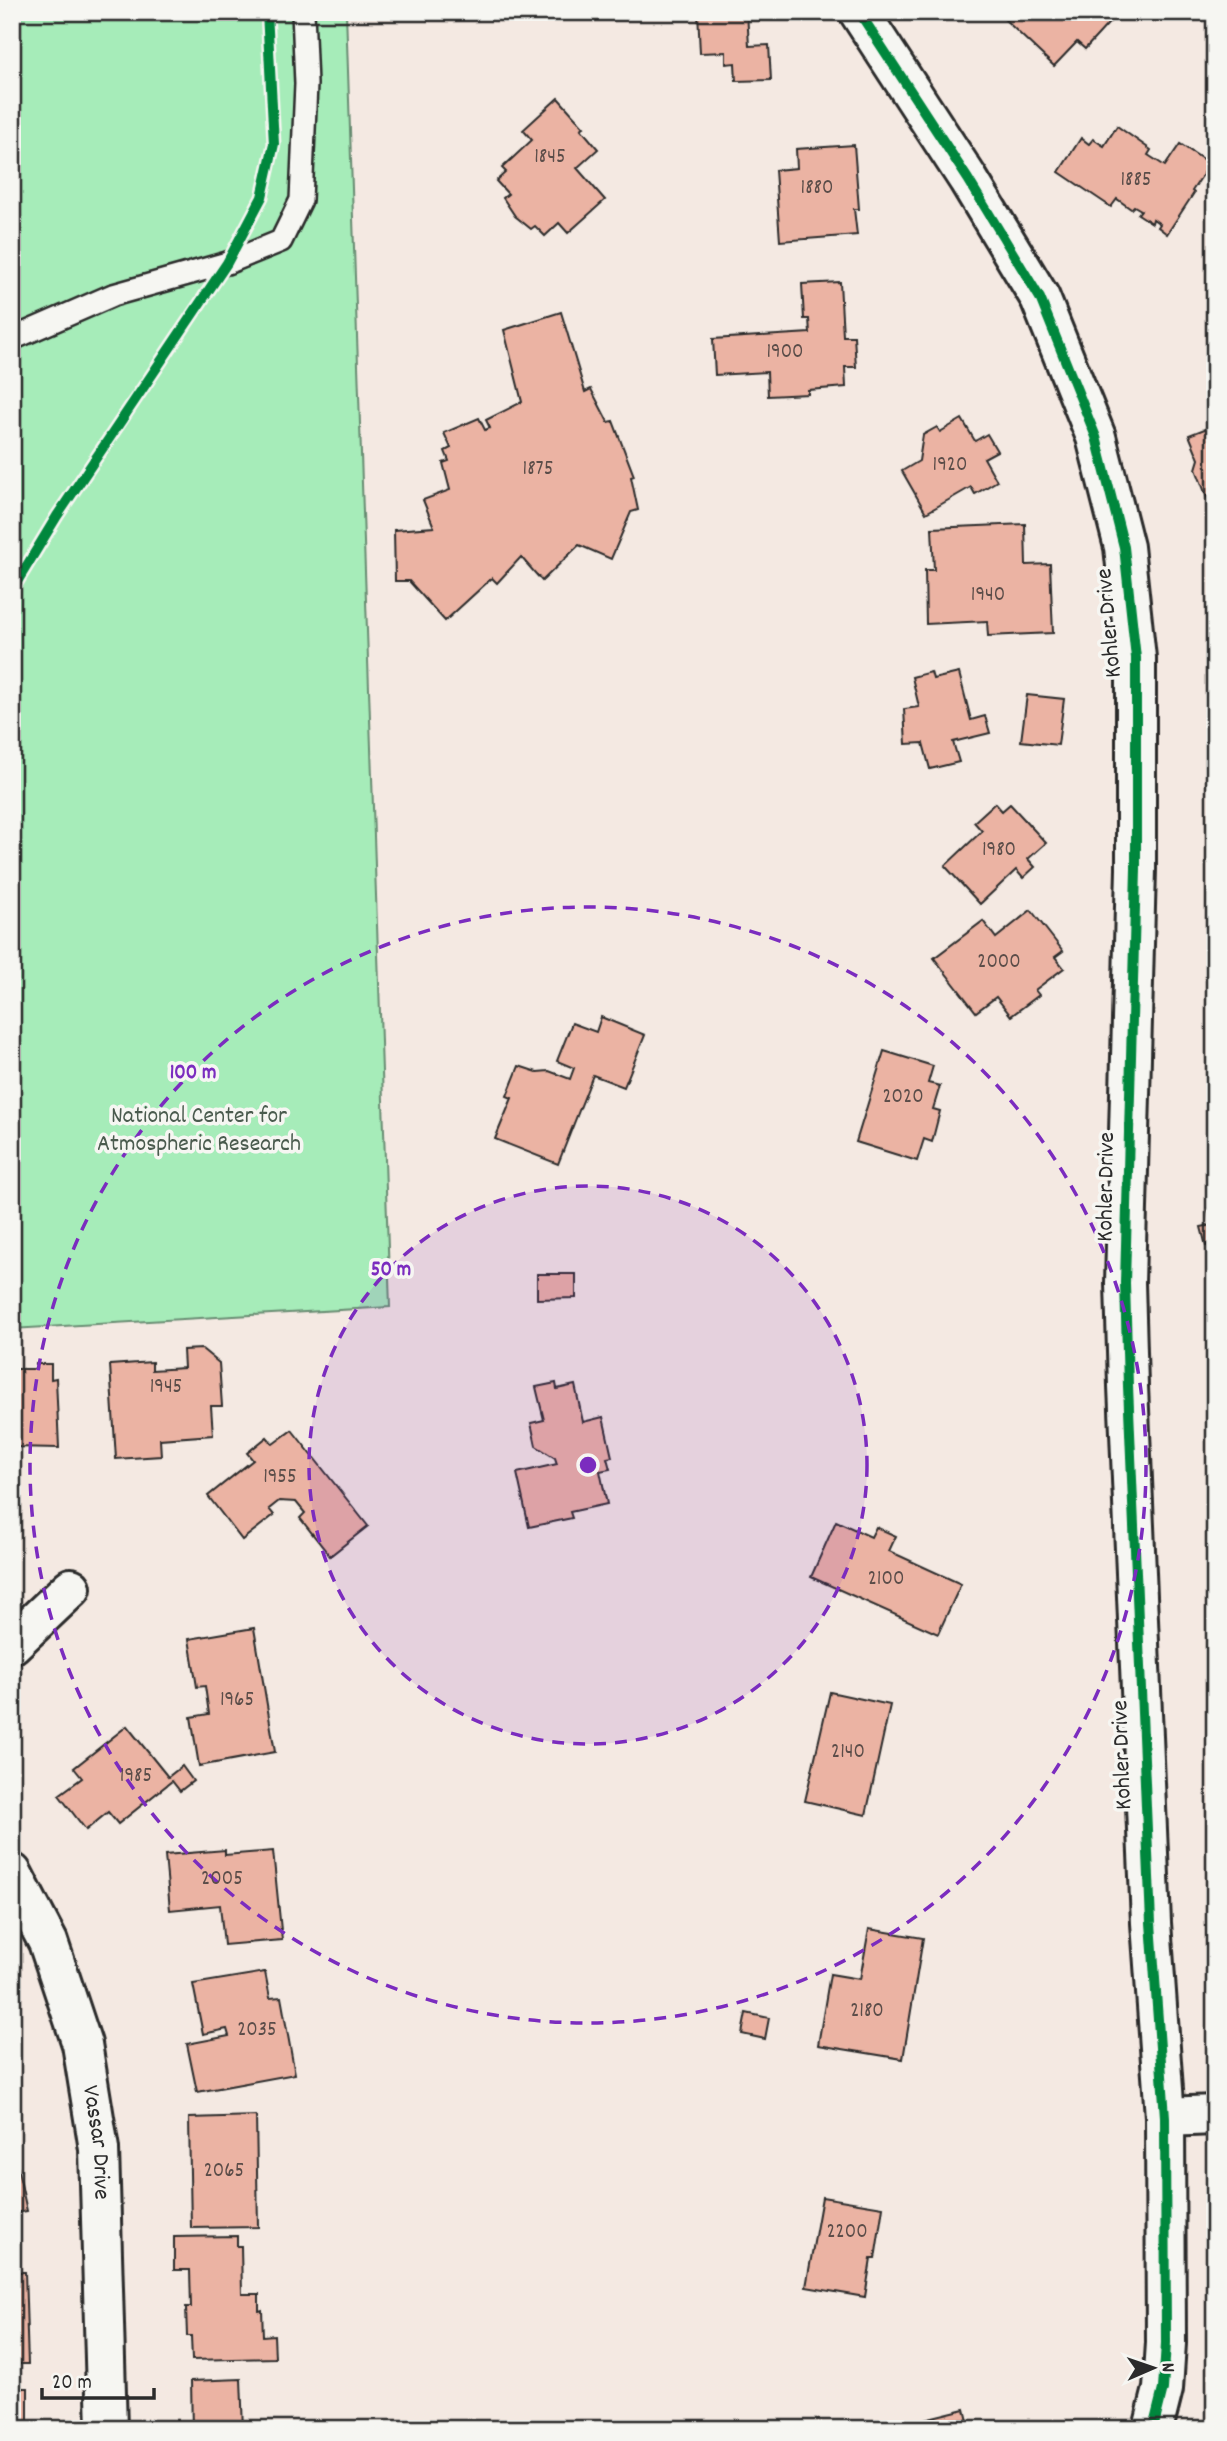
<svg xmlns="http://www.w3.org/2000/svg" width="1227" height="2441" font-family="Dekko,sans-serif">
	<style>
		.green { fill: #a6ecb9; stroke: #688c72; stroke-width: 2 }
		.building { fill: #ebb3a3; stroke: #2b2b2b; stroke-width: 2 }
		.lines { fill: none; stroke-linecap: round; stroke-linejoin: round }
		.lane-casing { stroke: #2b2b2b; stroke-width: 26 }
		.street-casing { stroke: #2b2b2b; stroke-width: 44 }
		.lane { stroke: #f6f6f2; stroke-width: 21 }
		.street { stroke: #f6f6f2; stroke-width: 38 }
		.cycleway-casing { stroke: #f6f6f2; stroke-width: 15 }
		.cycleway { stroke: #00873e; stroke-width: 10 }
		.ring { fill: none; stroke: #7b2cbf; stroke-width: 3.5; stroke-dasharray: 12 9 }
		.labels { text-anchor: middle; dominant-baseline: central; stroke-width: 7; stroke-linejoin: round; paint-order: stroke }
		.number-label { font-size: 21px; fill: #5b4d49 }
		.street-label { font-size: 24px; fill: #2b2b2b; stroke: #f6f6f2 }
		.park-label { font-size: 24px; fill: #4a5b4e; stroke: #f6f6f2 }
		.centre { fill: #7b2cbf; stroke: #f6f6f2; stroke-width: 3.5 }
		.ring-label { font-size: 21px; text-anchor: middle; font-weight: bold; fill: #7b2cbf; stroke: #f6f6f2; stroke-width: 7; stroke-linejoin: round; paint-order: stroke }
	</style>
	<rect width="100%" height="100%" fill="#f4e9e2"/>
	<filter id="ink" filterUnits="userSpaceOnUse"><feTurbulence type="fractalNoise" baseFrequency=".0143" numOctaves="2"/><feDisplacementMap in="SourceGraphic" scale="14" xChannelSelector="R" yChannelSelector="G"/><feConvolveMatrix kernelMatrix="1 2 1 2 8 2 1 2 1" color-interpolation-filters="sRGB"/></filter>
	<g filter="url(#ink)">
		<polygon class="green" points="12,12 346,12 390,1307 12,1329"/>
		<g class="building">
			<polygon points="698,12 747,12 749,46 769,45 771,80 736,81 735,63 726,64 726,52 700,53"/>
			<polygon points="1005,12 1119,12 1085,49 1077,42 1054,66 1001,16"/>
			<polygon points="558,98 584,127 581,129 598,149 577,168 605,200 568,233 559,223 545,236 535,226 531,229 515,216 503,198 508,194 496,181 506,172 502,168 532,140 523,130"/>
			<polygon points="1117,126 1151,150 1148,155 1165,166 1180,144 1210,164 1192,191 1194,193 1167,234 1158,227 1160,224 1153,219 1152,223 1138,214 1141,210 1134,206 1131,209 1117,199 1111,207 1059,172 1081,138 1089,144 1093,139 1104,146"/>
			<polygon points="854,145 859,209 854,209 857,235 780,241 775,170 797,168 796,149"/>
			<polygon points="840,282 843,336 854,336 856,367 845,367 846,387 808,390 808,394 768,396 767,372 715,375 713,339 810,333 809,319 804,319 802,284"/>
			<polygon points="561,312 585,392 591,389 608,422 613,421 634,476 631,477 638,510 631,512 611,559 579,545 542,581 521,557 497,583 492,578 445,621 409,581 395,581 394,530 434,527 423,500 450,490 443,463 449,461 445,451 451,448 444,433 479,418 485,430 490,428 486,420 522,402 504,330"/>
			<polygon points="962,419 975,441 987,434 997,451 984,458 997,481 975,494 971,487 926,513 902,471 919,461 923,435 937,427 940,432"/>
			<polygon points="1215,425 1215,507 1211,508 1196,469 1199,459 1189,435"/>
			<polygon points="1025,524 1026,565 1050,564 1053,633 988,636 987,621 926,624 925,570 934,570 932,528"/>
			<polygon points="931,672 933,679 959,673 971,720 985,716 990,733 953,742 959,762 930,769 923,743 906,744 904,709 919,707 912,677"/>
			<polygon points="1027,695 1064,699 1058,745 1021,741"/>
			<polygon points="1215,704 1215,726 1205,710"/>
			<polygon points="995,803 1002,811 1010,804 1046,843 1028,859 1035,867 1023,878 1016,870 980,904 945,866 982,831 974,822"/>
			<polygon points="1031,910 1063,951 1055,957 1064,968 1035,990 1039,995 1011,1016 996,997 976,1012 934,958 983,921 996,938"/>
			<polygon points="601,1017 645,1035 624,1087 593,1075 558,1164 495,1139 512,1098 507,1096 519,1066 537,1072 549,1071 570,1079 574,1068 557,1061 572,1023 596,1032"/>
			<polygon points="884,1051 933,1066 928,1083 940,1086 933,1109 940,1111 932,1142 924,1139 917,1161 856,1142"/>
			<polygon points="1215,1207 1215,1244 1206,1246 1201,1227 1211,1225 1208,1209"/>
			<polygon points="537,1274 576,1274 576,1298 537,1299"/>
			<polygon points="202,1349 219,1363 222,1406 211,1406 213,1435 160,1439 161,1456 116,1459 110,1365 152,1362 152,1370 184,1368 183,1350"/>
			<polygon points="36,1364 51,1364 51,1379 56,1378 59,1448 12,1447 12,1369 36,1369"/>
			<polygon points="556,1383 557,1389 575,1385 583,1422 603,1417 612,1457 607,1458 610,1469 600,1471 607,1504 570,1512 572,1518 529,1527 517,1473 557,1464 555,1458 536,1446 531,1423 544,1420 536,1387"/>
			<polygon points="292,1430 368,1526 330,1556 300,1518 305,1513 296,1502 279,1501 269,1509 274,1515 242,1540 208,1496 253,1460 247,1453 267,1437 273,1444"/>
			<polygon points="836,1521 871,1537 876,1527 896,1536 889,1551 961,1584 938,1634 811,1577"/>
			<polygon points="254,1628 275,1752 199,1766 191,1717 209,1714 205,1686 197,1687 189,1639"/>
			<polygon points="830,1692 890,1705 866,1815 805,1801"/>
			<polygon points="127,1726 168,1777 182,1766 193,1781 180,1791 172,1781 118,1824 108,1812 86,1830 59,1795 82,1778 74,1768"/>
			<polygon points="225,1850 225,1855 273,1851 282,1940 224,1945 220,1905 170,1910 165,1855"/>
			<polygon points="869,1929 923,1938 903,2059 818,2045 830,1974 860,1979"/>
			<polygon points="265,1972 270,1998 281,1997 295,2074 197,2092 187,2044 229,2036 227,2029 203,2034 193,1984"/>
			<polygon points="746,2013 769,2018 765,2039 742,2034"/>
			<polygon points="256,2116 258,2227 191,2228 189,2118"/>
			<polygon points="12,2143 27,2211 12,2214"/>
			<polygon points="822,2197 883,2207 875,2259 871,2259 865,2297 806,2287"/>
			<polygon points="237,2236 237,2246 241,2246 242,2294 259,2294 259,2311 262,2310 263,2336 274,2335 275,2358 192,2360 191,2336 187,2336 186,2307 191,2307 190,2270 174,2270 174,2237"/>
			<polygon points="12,2272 25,2272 28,2364 12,2364"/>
			<polygon points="241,2379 243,2429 192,2429 191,2381"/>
			<rect x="12" y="2388" width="16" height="41"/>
			<polygon points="965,2409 970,2429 896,2429 896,2426"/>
		</g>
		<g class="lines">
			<g class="lane-casing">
				<polyline id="lane" points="12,339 113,295 227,263 281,241 301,200 306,84 303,12"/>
			</g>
			<g class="street-casing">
				<g id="street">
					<polyline points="859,12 968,179 1040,298 1096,437 1124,547 1136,658 1136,869 1125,1283 1128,1386 1151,1923 1165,2117 1166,2343 1163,2389 1153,2429"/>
					<polyline points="12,1644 71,1588"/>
					<path id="s1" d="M12,1873L48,1942L82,2044L99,2149L107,2429"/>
					<polyline points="1165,2117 1215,2115"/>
				</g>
			</g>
			<use href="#lane" class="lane"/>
			<use href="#street" class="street"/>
			<g class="cycleway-casing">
				<g id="cycleway">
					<polyline points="859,12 968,179 1040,298 1096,437 1124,547 1136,658 1136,869 1125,1283 1128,1386 1151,1923 1165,2117 1166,2343 1163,2389 1153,2429"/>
					<polyline points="12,590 57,516 227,263 262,197 274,144 267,12"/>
				</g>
			</g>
			<use href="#cycleway" class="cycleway"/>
		</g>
	</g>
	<circle cx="588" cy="1465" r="279" fill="#7b2cbf" fill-opacity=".12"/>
	<g class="ring">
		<circle cx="588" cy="1465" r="279"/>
		<circle cx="588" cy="1465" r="558"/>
	</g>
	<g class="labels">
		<g class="number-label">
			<text x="550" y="158">1845</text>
			<text x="1136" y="181">1885</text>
			<text x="817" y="189">1880</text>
			<text x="785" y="353">1900</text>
			<text x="950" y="466">1920</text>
			<text x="538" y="470">1875</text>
			<text x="988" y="596">1940</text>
			<text x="999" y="851">1980</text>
			<text x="999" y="963">2000</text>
			<text x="903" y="1098">2020</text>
			<text x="166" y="1388">1945</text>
			<text x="280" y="1478">1955</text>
			<text x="886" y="1580">2100</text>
			<text x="237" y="1701">1965</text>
			<text x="848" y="1753">2140</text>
			<text x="136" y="1777">1985</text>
			<text x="222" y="1880">2005</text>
			<text x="867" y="2012">2180</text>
			<text x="257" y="2031">2035</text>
			<text x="224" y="2172">2065</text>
			<text x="847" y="2233">2200</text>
		</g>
		<g class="street-label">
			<text transform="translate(1110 623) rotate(-95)">Kohler Drive</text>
			<text transform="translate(1107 1187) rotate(-89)">Kohler Drive</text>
			<text transform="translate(1123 1755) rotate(-92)">Kohler Drive</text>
			<text stroke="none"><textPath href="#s1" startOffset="285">Vassar Drive</textPath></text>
		</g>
		<g class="park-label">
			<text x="199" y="1117">National Center for<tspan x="199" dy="28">Atmospheric Research</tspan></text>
		</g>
	</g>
	<circle cx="588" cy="1465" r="10" class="centre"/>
	<g class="ring-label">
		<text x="193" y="1078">100 m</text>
		<text x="391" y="1275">50 m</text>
	</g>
	<rect width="1227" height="2441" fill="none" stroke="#f6f6f2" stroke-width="42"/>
	<rect x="21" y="21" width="1185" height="2399" fill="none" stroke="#2b2b2b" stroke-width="2.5" filter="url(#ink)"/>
	<g transform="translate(1153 2368) rotate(88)" stroke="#f6f6f2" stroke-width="5" paint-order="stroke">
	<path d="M0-5L12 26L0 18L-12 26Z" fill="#2b2b2b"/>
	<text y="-10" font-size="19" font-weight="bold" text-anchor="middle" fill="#2b2b2b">N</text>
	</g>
	<path d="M42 2388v10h112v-10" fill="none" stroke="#2b2b2b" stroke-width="3.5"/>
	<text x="52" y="2388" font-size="21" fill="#2b2b2b" stroke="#f6f6f2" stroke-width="5" paint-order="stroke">20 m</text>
</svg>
